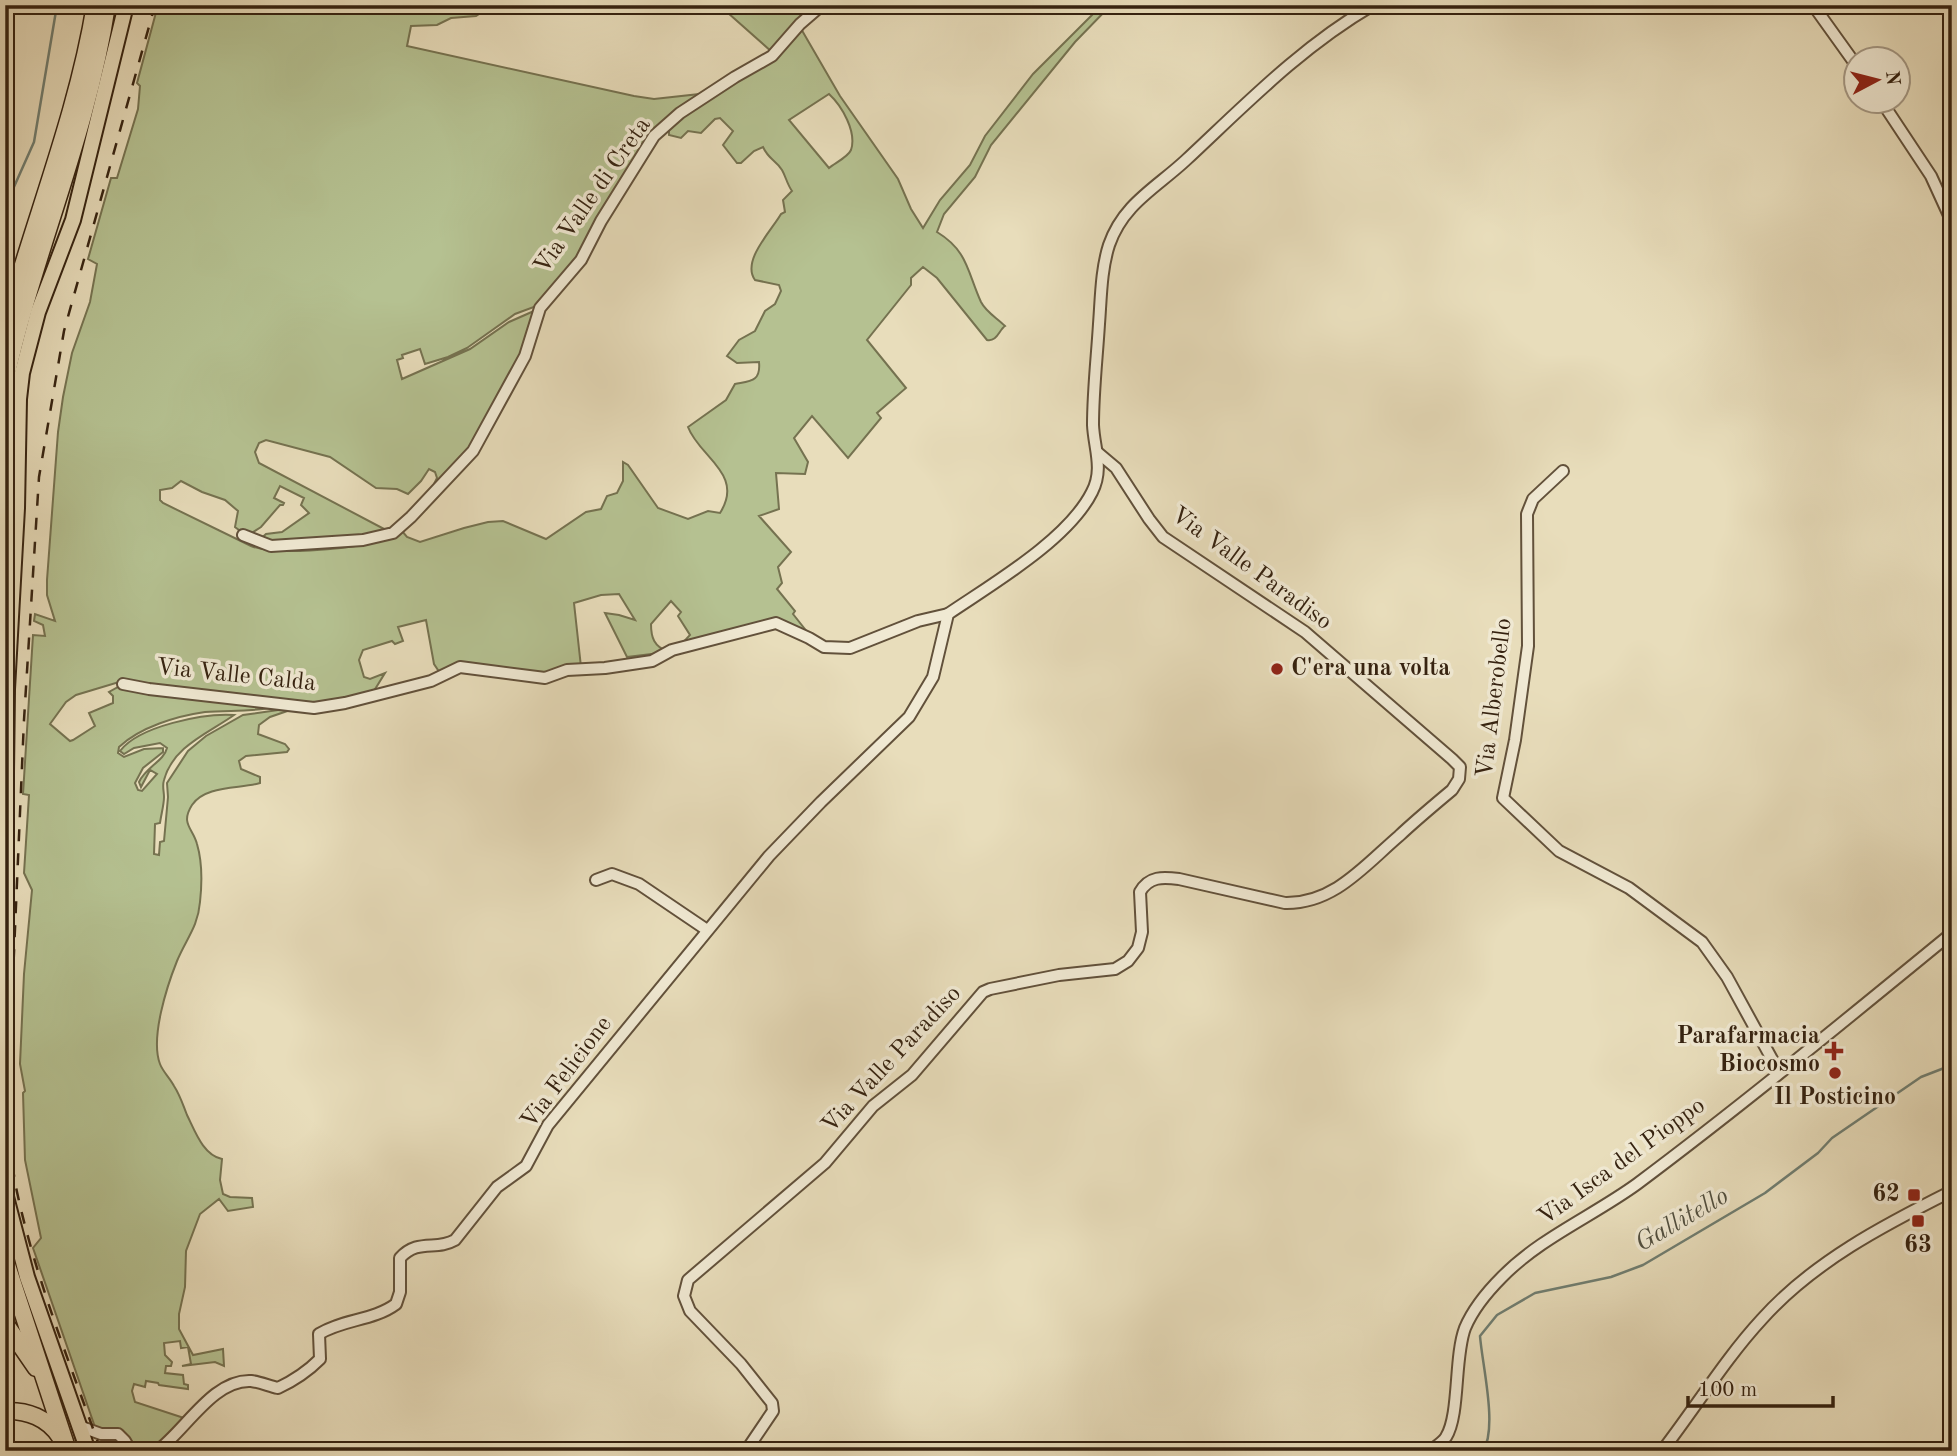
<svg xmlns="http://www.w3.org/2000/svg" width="1957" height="1456" font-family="'Old Standard TT',serif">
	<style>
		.green { fill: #b5c191; stroke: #757250; stroke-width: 2; fill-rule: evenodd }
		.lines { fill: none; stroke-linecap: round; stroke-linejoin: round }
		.stream { stroke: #707e71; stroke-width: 2.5 }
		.minor-casing { stroke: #62513b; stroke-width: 14 }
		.major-casing { stroke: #352210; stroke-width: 18 }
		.highway-casing { stroke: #352210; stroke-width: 19 }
		.minor { stroke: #f0e9d3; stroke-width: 10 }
		.major { stroke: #e8ddbb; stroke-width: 14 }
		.highway { stroke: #e8ddbb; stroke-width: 16 }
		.rail { stroke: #352210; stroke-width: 2.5; stroke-dasharray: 12 12; stroke-linecap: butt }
		.poi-dot { fill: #8f2418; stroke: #f0e9d3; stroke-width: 2.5 }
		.labels { text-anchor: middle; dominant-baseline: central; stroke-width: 7; stroke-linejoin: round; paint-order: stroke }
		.street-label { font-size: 24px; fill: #352210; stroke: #f0e9d3 }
		.poi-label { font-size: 24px; font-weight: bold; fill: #352210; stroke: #f0e9d3; text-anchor: end }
		.water-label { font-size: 26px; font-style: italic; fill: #525040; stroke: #f0e9d3 }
	</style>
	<rect width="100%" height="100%" fill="#e8ddbb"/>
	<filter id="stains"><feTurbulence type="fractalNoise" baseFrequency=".00286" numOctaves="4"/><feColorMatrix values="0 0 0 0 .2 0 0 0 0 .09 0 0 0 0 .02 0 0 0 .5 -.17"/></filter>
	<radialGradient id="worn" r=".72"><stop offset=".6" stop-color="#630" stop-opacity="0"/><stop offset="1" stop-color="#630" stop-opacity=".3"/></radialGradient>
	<g class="green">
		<path d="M158,5H481L482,12L476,16L451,18L437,25L411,26L407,46L634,96L654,99L709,93L667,123L584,252L542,304L515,314L467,348L448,357L425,364L420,349L402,355L403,358L397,360L402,379L470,349L509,322L534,311L540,315L472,448L448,476L441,477L434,484L437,478L435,472L429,469L421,481L408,494L397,489L376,488L330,457L266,440L259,443L255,452L259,463L386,530L387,535L256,543L266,534L282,532L309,513L301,505L304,498L280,486L274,498L284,503L283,505H280L261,527L247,536L235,527L238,511L225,500L202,492L181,481L172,488L160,490V500L163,503L251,546C276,556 344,549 371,543C381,541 392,535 402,531L407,537L420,542L464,528L488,522L503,521L546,539L586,512L601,509L607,496L617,493L623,481V462L628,465L658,508L688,519L708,511L720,513C745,474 699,457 688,427L726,400L735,384C750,381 761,382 759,362L737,363L727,356L739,340L755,331L765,311L775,304L781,291L779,285L755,280C741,261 772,230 781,214L785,212L783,200L792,191C787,184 786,177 782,170C775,159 769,160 763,147L754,151L741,163H737L723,145L733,131L720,118L715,119L701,133L688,131L681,138L669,135V127L701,102L774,59L800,27L840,96L898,179L911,209L923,228L940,200L970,165L985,136L1033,74L1102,5H1111L1075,42L991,145L975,177L944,214L937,232C968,251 967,271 981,302C986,312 997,318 1005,326C999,330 997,342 987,340L937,278L923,267L911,278V285L867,340L906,388L877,413L881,418L848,458L812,416L794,438L808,462L805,474L776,473L779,509L759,516L791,552L778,567L782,583L777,589L795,611L793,614L808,633L781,626L676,650L690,635L678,616L681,612L671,601L651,624C651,638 654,646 668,652L627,657L605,613L619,615L635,620L619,594L601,595L574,603L581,667L550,674L497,670L440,673L434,664L426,620L398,627L403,641L395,644L392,641L363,650L359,660L364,677L370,679L385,673L372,694L325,702H298L119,682L76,695L66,702L50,724L70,741L73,740L95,726L89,713L113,703V696L109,692L118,687L276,707C252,712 229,710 205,712C177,716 140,727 119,747L118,753L124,757L144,749L163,748V752L143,768L135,783L138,790L142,791L157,774L150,770L141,787L139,782C146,767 164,761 167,748L160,743L134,748L124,754L120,751C139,726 204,713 234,715C209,733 173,746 164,780C162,786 164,791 164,797C164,805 161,815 160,823L155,824L154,854L159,855L160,842L164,841L168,797L167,783L188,751L206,736L243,715L299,707L270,717L259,725L258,734L285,744L289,749L287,752L246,756L239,761L241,769L260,777V783C240,789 205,785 192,805C180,824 193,828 197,844C202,861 202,884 200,902C198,927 186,939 177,961C167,986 150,1038 160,1064C163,1072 170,1078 174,1086C180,1095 183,1105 187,1115C195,1131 203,1155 222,1159L220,1180L223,1194L230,1197L252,1198L253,1207L228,1211L219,1199L200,1214L186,1251L185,1287L179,1314V1329L193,1355L223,1349L224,1366L215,1362L182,1366L191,1364L188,1347L181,1348L180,1341L164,1343L165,1355L172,1362L171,1366H166L165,1373L183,1375L184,1384L188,1385V1389L159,1385L158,1383L146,1381L145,1387L134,1384L132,1391L135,1402L184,1418L154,1451H134L126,1438L96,1430L33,1248L41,1238L25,1160L23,1093L25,1091L20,1064L24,974L32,890L24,873L29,795L23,794L33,635L45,636L43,625L34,621L35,614L55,621L47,595V580L58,432L63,397L72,353L90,302L97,264L88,259L111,178H117L138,109L140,86L137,83ZM829,94C842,106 857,132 851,150C848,157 835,163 829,168L789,120Z"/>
		<polygon points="719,5 818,5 772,52"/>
	</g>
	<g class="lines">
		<g class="stream">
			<polyline points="5,207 34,142 57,5"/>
			<path d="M1483,1451C1498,1428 1482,1364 1480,1336L1497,1315L1535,1293L1611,1277L1643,1265L1765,1193L1818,1153L1832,1138L1921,1077L1952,1065"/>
		</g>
		<g class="minor-casing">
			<g id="minor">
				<polyline points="1813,5 1856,65"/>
				<polyline points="1882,102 1931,176 1952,222"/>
				<polyline points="1563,471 1533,499 1527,514 1528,646 1515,740 1503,798 1559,851 1629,888 1702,942 1727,977 1779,1072"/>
				<polyline points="1949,489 1952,489"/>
				<polyline points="243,535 271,546 363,540 393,533 411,517 473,451 525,356 540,308 581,260 601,221 654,136 680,113 735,77 772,56 800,24 822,5"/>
				<polyline points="5,542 11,565"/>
				<polyline points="123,684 149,689 314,708 345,703 431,681 460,667 545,678 567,670 605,668 652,661 672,650 776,623 809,638 824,647 850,648 918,621 948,614"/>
				<polyline points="596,880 612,874 639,884 707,930"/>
				<polyline points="79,1426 101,1434 118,1434 125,1441 131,1451"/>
				<path d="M157,1451C185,1431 213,1379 251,1381C260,1382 269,1386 278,1388C293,1381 308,1371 320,1359L319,1334C343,1319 373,1321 396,1304L400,1292V1258C418,1238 436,1251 455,1240L497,1187L526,1166L548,1125L769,856L821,802L909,717L933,677L948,614C992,584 1068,540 1092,492C1104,469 1094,448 1093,425C1093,391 1097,357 1099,324C1101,298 1101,270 1109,245C1123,204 1156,188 1186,160C1246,104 1301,47 1373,5"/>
				<path d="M746,1451L773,1411L772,1403L741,1364L690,1311L684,1296L688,1280L825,1163L873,1106L912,1075L983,992L990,989L1059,975L1115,969L1128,961L1138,948L1142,932L1140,892C1149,876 1163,877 1179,879L1285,903C1334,904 1365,865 1399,836C1416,820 1434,805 1452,790L1459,779L1460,767L1452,759L1305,632L1163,537L1149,519L1116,468L1097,452"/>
				<path d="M1430,1451C1435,1447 1443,1442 1446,1437C1460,1415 1454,1357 1465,1328C1473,1309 1488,1291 1502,1277C1540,1238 1593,1216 1637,1184C1744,1104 1848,1018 1952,933"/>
				<path d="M1662,1451C1696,1407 1725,1359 1762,1319C1813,1262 1884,1225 1952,1191"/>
			</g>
		</g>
		<g class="major-casing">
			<g id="major">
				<polyline points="5,854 7,689 17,508 19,399 22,373 38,312 73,220 126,5"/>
				<polyline points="5,1193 27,1277 88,1451"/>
			</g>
		</g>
		<g class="highway-casing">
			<g id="highway">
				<path d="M5,326C34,219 77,115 95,5"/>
				<path d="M5,382C33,255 88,134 107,5"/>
				<polyline points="5,1259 68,1451"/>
				<polyline points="5,1323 36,1368"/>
				<path d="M5,1411C27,1410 48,1418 60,1437"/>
			</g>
		</g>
		<use href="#minor" class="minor"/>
		<use href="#major" class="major"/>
		<use href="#highway" class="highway"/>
		<path class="rail" d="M101,1451C71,1366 36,1280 17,1192C10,1159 9,1124 8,1091L24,720L39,477L64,331L155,5"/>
	</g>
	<g class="poi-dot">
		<circle cx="1277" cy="669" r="7"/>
		<path d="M1830.5 1040.5h7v7h7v7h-7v7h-7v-7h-7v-7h7z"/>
		<circle cx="1835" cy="1073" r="7"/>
		<rect x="1907" y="1188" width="14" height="14" rx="3.5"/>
		<rect x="1911" y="1214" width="14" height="14" rx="3.5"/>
	</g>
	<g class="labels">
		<g class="street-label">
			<text transform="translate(593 196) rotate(-55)">Via Valle di Creta</text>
			<text transform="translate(1251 569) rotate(36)">Via Valle Paradiso</text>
			<text transform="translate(236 676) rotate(6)">Via Valle Calda</text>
			<text transform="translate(1495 698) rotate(-83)">Via Alberobello</text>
			<text transform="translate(892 1060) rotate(-47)">Via Valle Paradiso</text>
			<text transform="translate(567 1073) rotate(-53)">Via Felicione</text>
			<text transform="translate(1622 1162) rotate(-36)">Via Isca del Pioppo</text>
		</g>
		<g class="poi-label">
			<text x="1291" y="669" text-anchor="start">C'era una volta</text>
			<text x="1820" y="1037">Parafarmacia<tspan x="1820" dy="28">Biocosmo</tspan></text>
			<text x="1835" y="1098" text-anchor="middle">Il Posticino</text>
			<text x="1900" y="1195">62</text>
			<text x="1918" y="1246" text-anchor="middle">63</text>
		</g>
		<g class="water-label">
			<text transform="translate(1682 1220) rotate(-30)">Gallitello</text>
		</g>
	</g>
	<rect width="1957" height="1456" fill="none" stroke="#e8ddbb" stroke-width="28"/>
	<rect x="7" y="7" width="1943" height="1442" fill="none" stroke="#352210" stroke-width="3.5"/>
	<rect x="14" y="14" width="1929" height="1428" fill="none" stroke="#352210" stroke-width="2"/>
	<g transform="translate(1877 80) rotate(83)"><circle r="33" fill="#f0e9d3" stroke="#a59985" stroke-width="2"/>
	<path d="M0-5L12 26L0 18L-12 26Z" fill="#8f2418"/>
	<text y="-10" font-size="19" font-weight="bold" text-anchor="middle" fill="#352210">N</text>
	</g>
	<path d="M1688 1396v10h145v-10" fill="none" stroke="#352210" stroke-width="3.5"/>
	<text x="1698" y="1396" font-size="21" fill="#352210" stroke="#f0e9d3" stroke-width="5" paint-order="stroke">100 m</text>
	<rect width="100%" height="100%" filter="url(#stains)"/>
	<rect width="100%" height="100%" fill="url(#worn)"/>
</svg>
